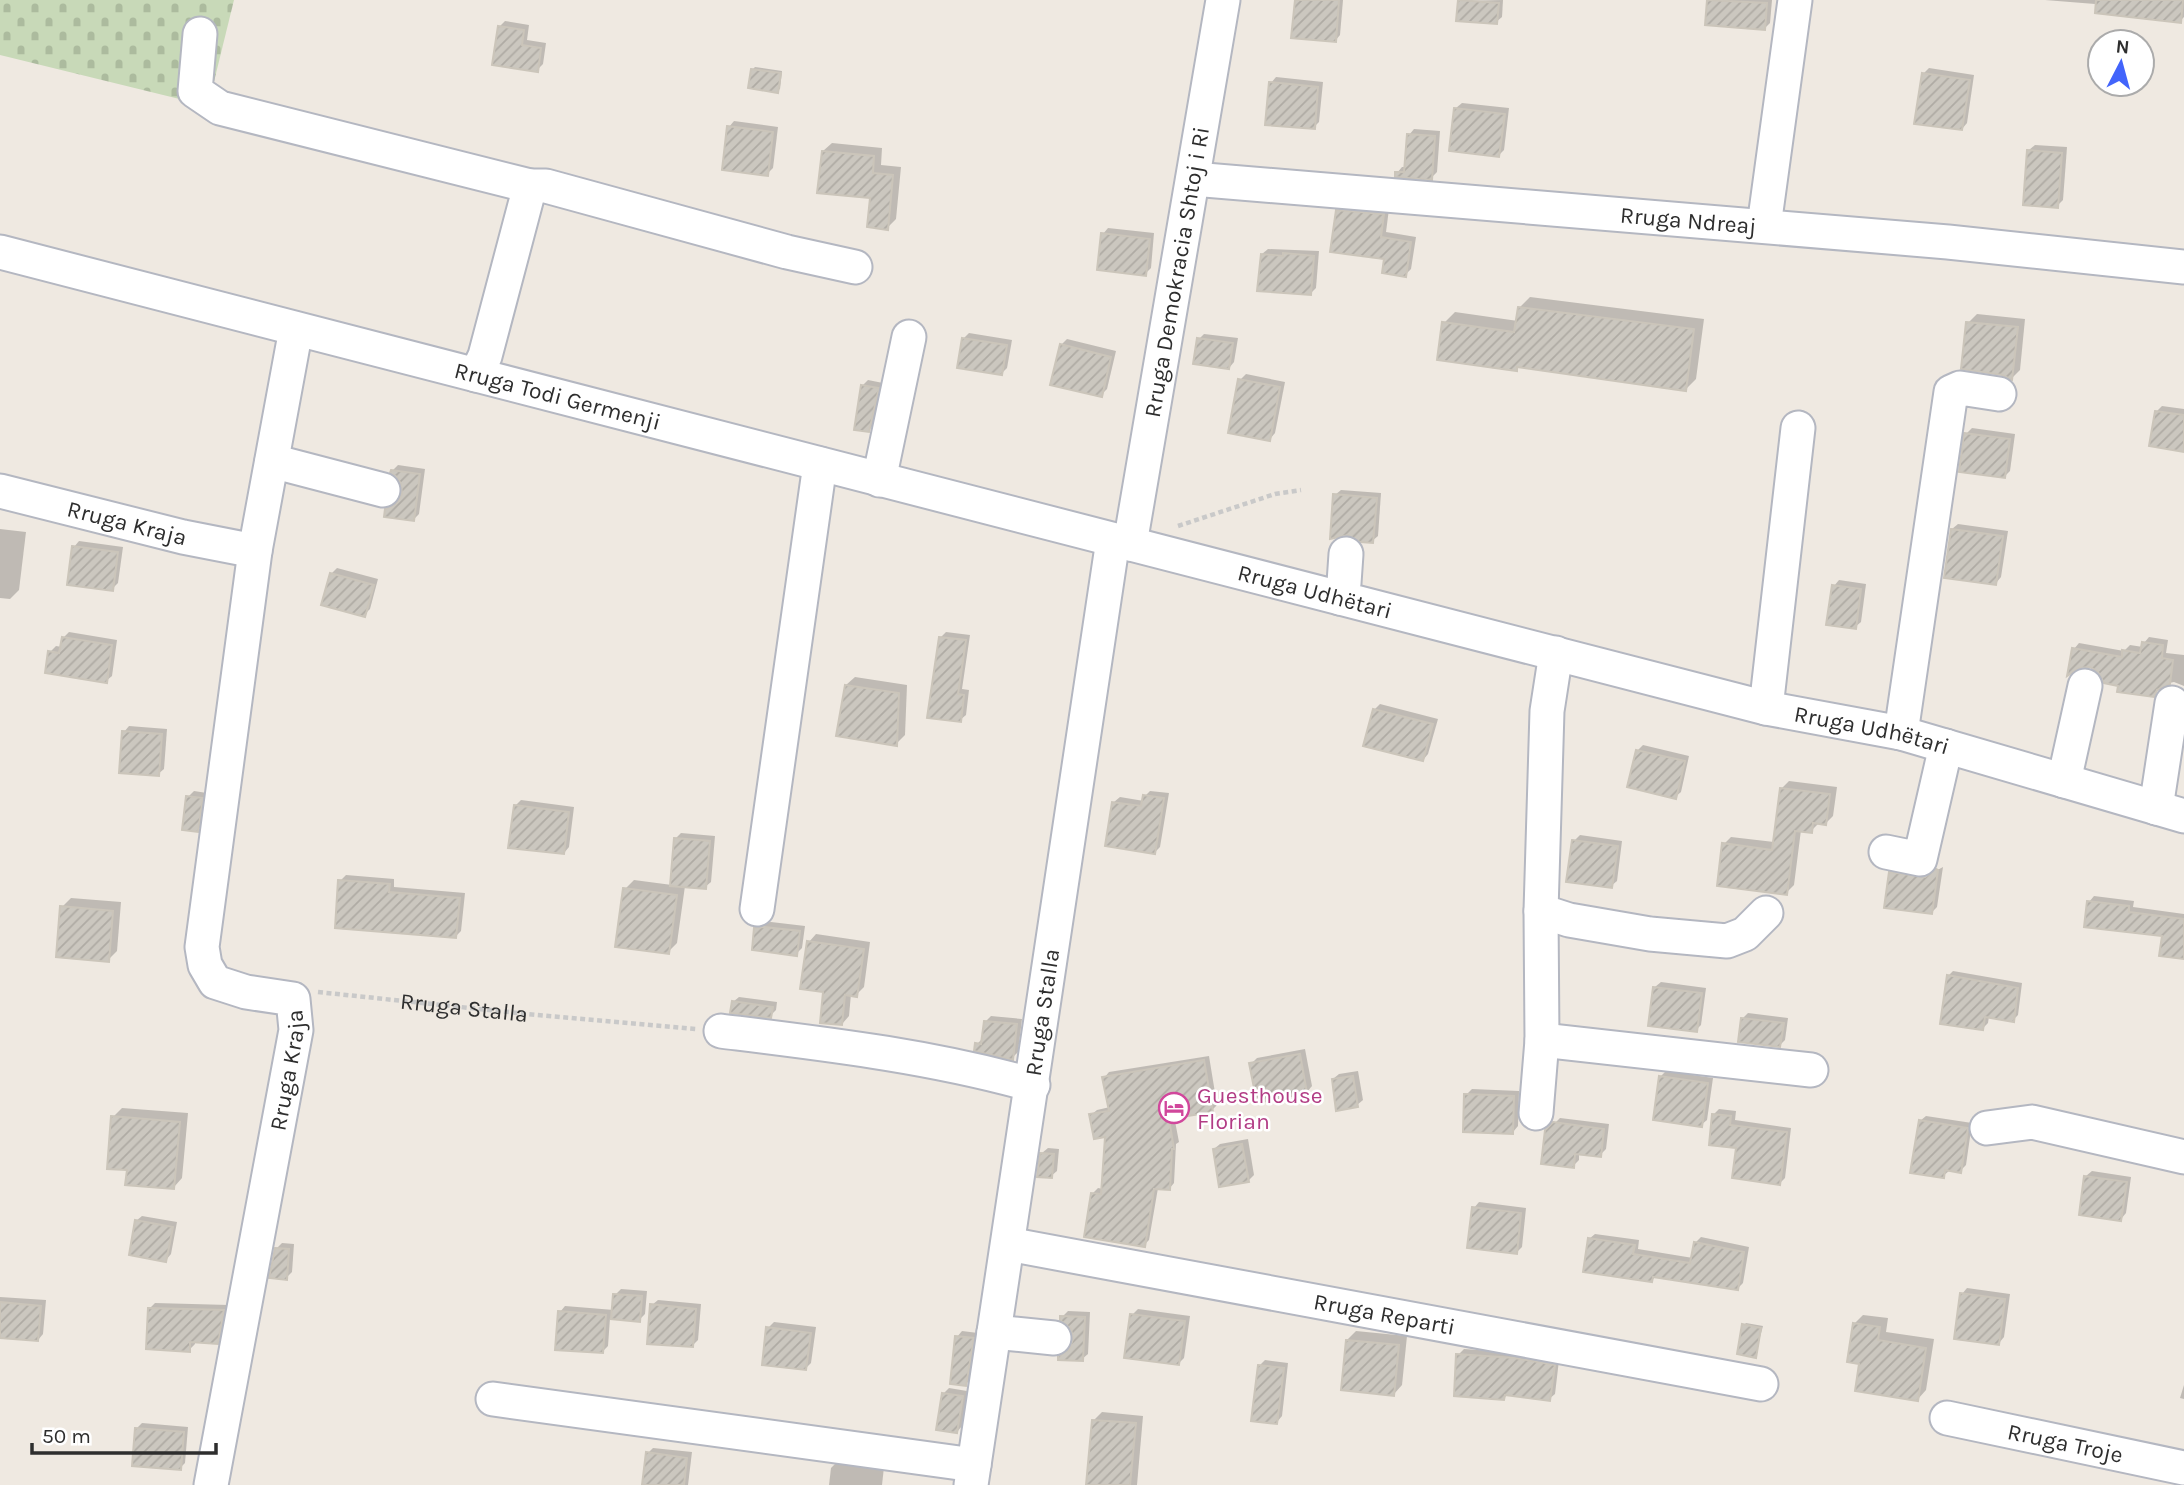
<svg xmlns="http://www.w3.org/2000/svg" width="2184" height="1485" font-family="Karla,sans-serif">
	<style>
		.cemetery { fill: url(#cemetery-stones) }
		.shadow { fill: #0003 }
		.building { fill: url(#building-hatch); stroke: #cbc5ba; stroke-width: 2 }
		.lines { fill: none; stroke-linecap: round; stroke-linejoin: round }
		.minor-casing { stroke: #b4b7c1; stroke-width: 37 }
		.path { stroke: #c9c9c9; stroke-width: 4.5; stroke-dasharray: 5 3.5; stroke-linecap: butt }
		.minor { stroke: #fff; stroke-width: 33 }
		.labels { text-anchor: middle; dominant-baseline: central; stroke-width: 5; stroke-linejoin: round; paint-order: stroke }
		.street-label { font-size: 23px; fill: #2e2e2e; stroke: #fff }
		.hotel-label { font-size: 23px; fill: #b23c85; stroke: #fff; text-anchor: start }
	</style>
	<defs>
		<pattern id="cemetery-stones" width="16" height="16" patternUnits="userSpaceOnUse" patternTransform="scale(1.75)"><rect width="16" height="16" fill="#c8d9b8"/><path d="M2 7V4a2 2 0 0 1 4 0v3zM10 15v-3a2 2 0 0 1 4 0v3z" fill="#acbb9e"/></pattern>
		<pattern id="building-hatch" width="6" height="6" patternUnits="userSpaceOnUse" patternTransform="scale(1.75)"><rect width="6" height="6" fill="#cbc7bf"/><path d="M-1 1l2-2M0 6l6-6M5 7l2-2" fill="none" stroke="#afaba4"/></pattern>
	</defs>
	<rect width="100%" height="100%" fill="#efe9e1"/>
	<polygon class="cemetery" points="0,0 234,0 208,106 0,55"/>
	<g class="shadow">
		<polygon points="1297,0 1343,0 1340,35 1335,41"/>
		<polygon points="1503,0 1502,17 1496,22 1460,1"/>
		<polygon points="1709,0 1772,0 1770,23 1764,29 1707,23"/>
		<polygon points="2045,0 2184,0 2184,17 2180,21 2120,6"/>
		<polygon points="505,21 529,25 527,40 546,43 543,64 537,70 499,27"/>
		<polygon points="755,67 782,71 780,89 777,91 753,69"/>
		<polygon points="1929,68 1974,75 1967,123 1962,129 1923,74"/>
		<polygon points="1276,77 1323,82 1319,122 1314,127 1271,83"/>
		<polygon points="1462,103 1509,108 1504,150 1498,156 1456,108"/>
		<polygon points="734,121 778,127 773,168 767,174 729,127"/>
		<polygon points="1414,129 1440,131 1437,172 1431,178 1397,173 1402,167 1406,167 1409,135"/>
		<polygon points="832,143 882,148 881,165 901,167 896,219 887,228 872,197 823,151"/>
		<polygon points="2035,145 2067,147 2063,200 2057,206 2029,150"/>
		<polygon points="1343,205 1389,209 1386,232 1416,237 1411,269 1405,275 1337,211"/>
		<polygon points="1108,228 1154,233 1151,268 1145,274 1103,234"/>
		<polygon points="1268,249 1319,251 1316,288 1310,294 1262,254"/>
		<polygon points="1530,297 1704,319 1696,379 1685,390 1519,366 1516,369 1444,323 1455,312 1518,321 1519,308"/>
		<polygon points="1977,314 2025,319 2020,370 2012,378 1968,323"/>
		<polygon points="969,333 1012,340 1007,368 1002,373 964,338"/>
		<polygon points="1204,334 1238,338 1234,362 1229,368 1199,339"/>
		<polygon points="1067,339 1116,351 1107,389 1101,395 1061,345"/>
		<polygon points="1246,374 1285,382 1275,433 1270,439 1240,380"/>
		<polygon points="868,380 883,383 874,424 869,430 862,386"/>
		<polygon points="2162,406 2184,409 2184,450 2156,412"/>
		<polygon points="1972,428 2015,434 2010,471 2004,477 1966,434"/>
		<polygon points="398,465 425,469 419,514 413,520 387,509 400,500 403,495 403,484 392,471"/>
		<polygon points="1341,490 1381,493 1378,536 1372,541 1335,495"/>
		<polygon points="1958,524 2008,531 2001,577 1996,583 1952,529"/>
		<polygon points="0,529 26,532 19,590 10,599 0,598"/>
		<polygon points="79,541 123,547 118,583 112,589 74,547"/>
		<polygon points="337,568 378,579 370,609 364,615 331,574"/>
		<polygon points="1839,580 1866,584 1861,622 1855,627 1834,586"/>
		<polygon points="69,632 117,640 112,676 106,681 50,652 56,646 62,647 63,638"/>
		<polygon points="946,632 970,635 962,689 969,690 966,715 960,720 941,637"/>
		<polygon points="2149,637 2168,640 2166,653 2184,655 2184,686 2174,682 2164,684 2154,695 2120,684 2074,649 2079,643 2124,651 2130,645 2143,647 2144,643"/>
		<polygon points="855,677 907,685 905,735 896,744 846,685"/>
		<polygon points="1380,704 1438,719 1428,754 1423,760 1374,710"/>
		<polygon points="129,726 167,729 164,769 158,774 124,732"/>
		<polygon points="1643,745 1689,756 1681,792 1675,797 1637,751"/>
		<polygon points="1789,781 1837,787 1833,816 1826,823 1819,823 1811,831 1801,830 1794,885 1786,893 1724,844 1731,837 1774,842 1782,788"/>
		<polygon points="194,791 207,793 203,825 197,830 188,797"/>
		<polygon points="1150,791 1169,793 1160,847 1155,852 1114,802 1120,797 1144,801 1145,796"/>
		<polygon points="521,800 574,807 569,847 564,853 515,806"/>
		<polygon points="681,833 715,836 711,882 705,887 685,886 677,943 668,952 625,889 634,880 672,885 676,838"/>
		<polygon points="1580,835 1622,841 1617,881 1611,886 1574,841"/>
		<polygon points="1943,867 1937,907 1931,913 1891,873 1896,868 1932,873"/>
		<polygon points="346,875 394,879 394,887 465,893 461,931 456,936 340,881"/>
		<polygon points="2094,896 2134,901 2133,907 2184,914 2184,957 2164,934 2089,902"/>
		<polygon points="71,898 121,902 117,951 108,960 62,907"/>
		<polygon points="771,922 805,926 802,948 796,954 756,929 762,923"/>
		<polygon points="816,934 870,942 864,987 856,995 851,994 849,1016 842,1024 825,991 809,942"/>
		<polygon points="1953,971 2022,983 2018,1015 2013,1020 1989,1016 1988,1023 1983,1028 1948,976"/>
		<polygon points="1661,982 1706,988 1701,1025 1696,1030 1655,987"/>
		<polygon points="739,997 777,1002 776,1010 770,1016 733,1002"/>
		<polygon points="1748,1013 1788,1018 1785,1040 1780,1045 1743,1018"/>
		<polygon points="991,1016 1022,1019 1018,1052 1012,1058 977,1044 983,1038 985,1022"/>
		<polygon points="1305,1049 1312,1086 1307,1092 1251,1064 1257,1058"/>
		<polygon points="1209,1056 1217,1105 1212,1110 1174,1116 1179,1142 1176,1144 1174,1183 1169,1189 1158,1188 1149,1240 1144,1245 1092,1194 1098,1188 1103,1189 1106,1135 1091,1115 1097,1110 1110,1107 1104,1078 1109,1072"/>
		<polygon points="1358,1071 1363,1100 1357,1105 1333,1079 1339,1074"/>
		<polygon points="1666,1071 1713,1078 1707,1120 1701,1125 1660,1077"/>
		<polygon points="1472,1089 1519,1091 1518,1126 1513,1132 1466,1095"/>
		<polygon points="122,1108 188,1113 182,1178 174,1187 129,1169 113,1117"/>
		<polygon points="1719,1109 1736,1111 1735,1120 1791,1128 1785,1178 1780,1183 1738,1146 1714,1114"/>
		<polygon points="1926,1116 1972,1123 1966,1165 1960,1171 1949,1171 1943,1176 1920,1121"/>
		<polygon points="1560,1118 1609,1124 1606,1149 1600,1155 1579,1153 1579,1160 1573,1166 1547,1131"/>
		<polygon points="1248,1139 1254,1175 1248,1181 1214,1149 1220,1144"/>
		<polygon points="1048,1148 1059,1149 1057,1171 1051,1176 1042,1153"/>
		<polygon points="2092,1171 2131,1177 2126,1213 2121,1219 2086,1176"/>
		<polygon points="1479,1202 1526,1208 1522,1247 1516,1253 1474,1208"/>
		<polygon points="142,1216 177,1222 171,1254 166,1260 136,1221"/>
		<polygon points="1595,1234 1639,1240 1638,1249 1693,1258 1695,1243 1701,1237 1749,1247 1743,1283 1737,1289 1657,1275 1652,1280 1589,1239"/>
		<polygon points="282,1243 294,1244 292,1272 286,1278 277,1248"/>
		<polygon points="1967,1288 2010,1294 2004,1337 1999,1343 1962,1294"/>
		<polygon points="621,1289 647,1291 645,1314 639,1320 610,1318 608,1346 602,1352 560,1312 565,1306 614,1310 615,1295"/>
		<polygon points="0,1297 46,1300 43,1334 38,1340 0,1337"/>
		<polygon points="658,1300 701,1304 698,1340 692,1346 652,1305"/>
		<polygon points="155,1303 229,1305 223,1336 217,1342 195,1340 195,1344 189,1350 150,1308"/>
		<polygon points="1138,1309 1190,1316 1184,1358 1179,1363 1132,1315"/>
		<polygon points="1068,1311 1090,1312 1088,1354 1082,1359 1060,1357 1072,1347 1075,1339 1073,1329 1062,1317"/>
		<polygon points="1863,1315 1888,1318 1886,1332 1934,1339 1926,1390 1918,1399 1861,1362 1855,1323"/>
		<polygon points="774,1322 816,1327 811,1363 806,1368 768,1328"/>
		<polygon points="1746,1323 1763,1326 1755,1356 1744,1325"/>
		<polygon points="962,1331 978,1333 971,1378 966,1384 957,1337"/>
		<polygon points="1356,1331 1407,1336 1402,1385 1394,1394 1347,1340"/>
		<polygon points="1464,1349 1521,1353 1559,1360 1555,1394 1549,1399 1508,1394 1504,1398 1458,1355"/>
		<polygon points="1265,1360 1288,1363 1282,1416 1277,1422 1259,1366"/>
		<polygon points="2184,1385 2184,1399 2180,1398"/>
		<polygon points="949,1388 967,1391 962,1426 957,1432 943,1394"/>
		<polygon points="1102,1412 1143,1416 1137,1485 1088,1485 1094,1420"/>
		<polygon points="142,1423 188,1427 185,1463 180,1468 136,1429"/>
		<polygon points="653,1448 692,1452 688,1485 643,1485 648,1453"/>
		<polygon points="837,1462 884,1467 882,1485 829,1485 831,1468"/>
	</g>
	<g class="building">
		<polygon points="1295,0 1339,0 1336,42 1291,38"/>
		<polygon points="1458,0 1499,3 1497,24 1456,21"/>
		<polygon points="1707,0 1767,3 1765,30 1705,25"/>
		<polygon points="2096,0 2183,0 2181,23 2095,13"/>
		<polygon points="498,26 524,30 522,45 541,48 538,72 492,65"/>
		<polygon points="751,69 781,73 778,93 748,88"/>
		<polygon points="1922,73 1970,80 1962,130 1914,124"/>
		<polygon points="1269,82 1318,87 1315,129 1265,125"/>
		<polygon points="1454,108 1505,114 1499,157 1449,151"/>
		<polygon points="727,126 773,132 768,176 722,170"/>
		<polygon points="1407,134 1435,136 1432,180 1395,177 1395,172 1404,172"/>
		<polygon points="2027,150 2062,153 2058,208 2023,205"/>
		<polygon points="822,151 874,156 873,173 893,175 888,230 867,227 870,198 817,193"/>
		<polygon points="1336,210 1384,214 1381,237 1411,242 1406,277 1382,273 1384,259 1330,252"/>
		<polygon points="1101,233 1150,239 1146,276 1097,270"/>
		<polygon points="1283,253 1314,256 1311,295 1257,291 1261,254 1283,256"/>
		<polygon points="1518,307 1694,329 1686,391 1517,367 1517,371 1437,360 1442,322 1514,332"/>
		<polygon points="1966,322 2018,327 2012,380 2002,375 1961,369"/>
		<polygon points="962,338 1007,345 1002,375 957,368"/>
		<polygon points="1197,338 1233,343 1229,369 1193,364"/>
		<polygon points="1060,344 1111,357 1102,397 1050,385"/>
		<polygon points="1238,379 1280,387 1270,441 1228,433"/>
		<polygon points="861,385 879,388 869,432 854,430"/>
		<polygon points="2155,411 2184,415 2184,452 2149,446"/>
		<polygon points="1964,433 2010,439 2005,478 1959,472"/>
		<polygon points="391,470 420,474 414,521 384,517 385,509 396,504 402,494 401,484 397,477 390,473"/>
		<polygon points="1333,494 1377,498 1373,543 1360,542 1348,535 1330,539"/>
		<polygon points="1951,529 2003,536 1996,585 1944,578"/>
		<polygon points="72,546 118,552 113,591 67,585"/>
		<polygon points="330,573 374,585 365,617 321,605"/>
		<polygon points="1832,585 1861,589 1856,629 1826,625"/>
		<polygon points="62,637 112,645 107,683 45,673 48,651 59,653"/>
		<polygon points="939,637 966,640 958,694 964,695 961,722 927,718"/>
		<polygon points="2142,642 2163,645 2162,658 2173,660 2170,684 2157,690 2154,697 2117,692 2118,686 2104,683 2098,672 2090,667 2079,668 2067,676 2072,648 2122,657 2122,650 2140,653"/>
		<polygon points="845,685 899,693 897,746 836,736"/>
		<polygon points="1373,709 1433,724 1423,761 1363,746"/>
		<polygon points="122,731 162,734 159,776 119,773"/>
		<polygon points="1636,750 1685,761 1676,799 1627,787"/>
		<polygon points="1780,788 1830,794 1826,825 1813,823 1812,833 1795,831 1787,895 1717,886 1722,843 1772,850"/>
		<polygon points="1143,795 1164,798 1155,854 1105,846 1112,802 1141,806"/>
		<polygon points="186,796 203,798 198,832 182,830"/>
		<polygon points="514,805 569,812 564,854 508,848"/>
		<polygon points="674,838 710,841 706,889 670,886"/>
		<polygon points="1572,840 1618,846 1612,888 1566,882"/>
		<polygon points="1936,869 1938,870 1932,914 1884,908 1889,872 1925,877"/>
		<polygon points="338,880 390,884 389,892 460,898 456,938 335,928"/>
		<polygon points="623,888 677,895 669,954 615,947"/>
		<polygon points="2087,901 2129,906 2129,912 2184,919 2184,959 2159,956 2162,936 2084,927"/>
		<polygon points="60,906 113,911 109,962 56,957"/>
		<polygon points="764,927 800,931 797,956 752,950 754,928"/>
		<polygon points="807,941 864,949 857,997 845,995 842,1025 820,1023 823,992 800,989"/>
		<polygon points="1947,975 2018,988 2014,1022 1985,1017 1983,1030 1940,1024"/>
		<polygon points="1653,987 1702,993 1697,1032 1648,1026"/>
		<polygon points="732,1001 773,1007 771,1018 730,1013"/>
		<polygon points="1741,1018 1784,1023 1780,1047 1738,1042"/>
		<polygon points="984,1021 1017,1024 1013,1060 974,1051 975,1043 981,1044"/>
		<polygon points="1300,1054 1307,1093 1257,1103 1249,1063"/>
		<polygon points="1204,1060 1213,1112 1169,1119 1174,1149 1172,1149 1170,1190 1154,1189 1145,1247 1084,1237 1091,1193 1101,1194 1105,1137 1094,1139 1089,1114 1109,1111 1102,1077"/>
		<polygon points="1353,1076 1358,1107 1336,1111 1332,1079"/>
		<polygon points="1659,1076 1708,1083 1702,1127 1653,1120"/>
		<polygon points="1464,1094 1514,1096 1513,1134 1463,1132"/>
		<polygon points="1712,1114 1731,1116 1730,1125 1787,1132 1780,1185 1732,1178 1736,1148 1709,1145"/>
		<polygon points="111,1116 180,1122 174,1189 125,1185 127,1170 107,1169"/>
		<polygon points="1919,1120 1968,1128 1961,1173 1945,1170 1944,1178 1910,1173"/>
		<polygon points="1553,1122 1604,1129 1601,1157 1575,1154 1574,1168 1541,1164 1545,1130"/>
		<polygon points="1242,1144 1249,1182 1219,1187 1213,1149"/>
		<polygon points="1040,1153 1054,1154 1052,1178 1037,1177"/>
		<polygon points="2084,1176 2127,1182 2121,1221 2079,1215"/>
		<polygon points="1472,1207 1521,1213 1517,1254 1467,1248"/>
		<polygon points="135,1220 173,1227 166,1262 129,1255"/>
		<polygon points="1588,1238 1635,1245 1633,1254 1690,1263 1694,1242 1744,1252 1738,1290 1653,1277 1652,1282 1583,1272"/>
		<polygon points="275,1248 289,1249 287,1280 269,1278"/>
		<polygon points="1960,1293 2005,1299 1999,1345 1954,1339"/>
		<polygon points="613,1294 642,1296 640,1322 611,1319"/>
		<polygon points="0,1302 41,1306 38,1341 0,1338"/>
		<polygon points="650,1304 696,1309 693,1347 647,1344"/>
		<polygon points="148,1308 224,1310 218,1344 190,1342 190,1352 146,1349"/>
		<polygon points="558,1311 606,1315 603,1353 555,1350"/>
		<polygon points="1130,1314 1185,1321 1179,1365 1124,1358"/>
		<polygon points="1060,1316 1085,1317 1083,1361 1058,1360 1058,1356 1069,1350 1073,1339 1071,1329 1060,1320"/>
		<polygon points="1853,1323 1880,1327 1878,1340 1926,1348 1918,1401 1855,1391 1859,1364 1847,1362"/>
		<polygon points="1742,1324 1761,1328 1756,1358 1737,1354"/>
		<polygon points="766,1327 811,1333 806,1370 762,1365"/>
		<polygon points="955,1336 974,1338 966,1386 950,1384"/>
		<polygon points="1346,1340 1399,1345 1394,1396 1341,1390"/>
		<polygon points="1456,1354 1515,1358 1555,1365 1550,1401 1505,1395 1504,1400 1454,1396"/>
		<polygon points="1258,1365 1284,1368 1277,1424 1251,1421"/>
		<polygon points="942,1393 963,1396 957,1433 936,1430"/>
		<polygon points="1092,1420 1136,1423 1130,1485 1086,1485"/>
		<polygon points="135,1428 184,1432 181,1470 132,1466"/>
		<polygon points="646,1452 687,1458 684,1485 642,1485"/>
	</g>
	<g class="lines">
		<g class="minor-casing">
			<g id="minor">
				<polyline points="200,34 195,91 220,108 530,186"/>
				<path id="s2" d="M1193,179L1948,242L2184,267"/>
				<polyline points="1764,226 1795,0"/>
				<path id="s3" d="M0,252L1766,708L1901,733L2184,816"/>
				<polyline points="476,375 485,356 530,186 546,186 787,252 855,267"/>
				<polyline points="272,461 383,490"/>
				<polyline points="879,480 909,337"/>
				<path id="s4" d="M0,491L183,537L255,551"/>
				<path id="s5" d="M1130,544L1223,0"/>
				<polyline points="1340,598 1344,583 1346,554"/>
				<polyline points="1766,708 1798,428"/>
				<polyline points="1901,733 1951,392 1960,388 1999,394"/>
				<polyline points="2064,781 2085,686"/>
				<polyline points="2156,808 2172,703"/>
				<polyline points="1886,852 1920,859 1946,746"/>
				<polyline points="757,909 820,464"/>
				<polyline points="1541,911 1569,920 1650,934 1727,941 1745,934 1766,913"/>
				<path d="M721,1031C826,1044 931,1056 1033,1085"/>
				<polyline points="1542,1040 1811,1070"/>
				<polyline points="1536,1113 1542,1040 1541,911 1547,711 1556,653"/>
				<polyline points="1987,1128 2032,1122 2184,1157"/>
				<path id="s6" d="M1008,1244L1761,1384"/>
				<polyline points="994,1332 1054,1338"/>
				<polyline points="493,1399 974,1465"/>
				<path id="s7" d="M1947,1418L2184,1468"/>
				<path id="s8" d="M211,1485L296,1030L293,999L246,992L215,982L205,965L202,947L255,551L296,329"/>
				<path id="s9" d="M971,1485L1113,540"/>
			</g>
		</g>
		<g class="path">
			<polyline points="1178,526 1275,494 1301,490"/>
			<path id="s1" d="M318,992L527,1014L696,1029"/>
		</g>
		<use href="#minor" class="minor"/>
	</g>
	<defs>
		<g id="hotel-ring" transform="scale(1.575)"><circle r="9.5" fill="#fff" stroke="#d1479c" stroke-width="1.5"/><path d="M-6-4.5h1.5V1H6V5H4.5V3h-9V5H-6ZM-4 0a1.8 1.8 0 1 1 3.6 0ZM.5 0V-2.5h3Q6-2.5 6 0Z" fill="#d1479c"/></g>
	</defs>
	<g fill-rule="evenodd">
		<use href="#hotel-ring" x="1174" y="1108"/>
	</g>
	<g class="labels">
		<g class="street-label">
			<text stroke="none"><textPath href="#s2" startOffset="497">Rruga Ndreaj</textPath></text>
			<text stroke="none"><textPath href="#s5" startOffset="276">Rruga Demokracia Shtoj i Ri</textPath></text>
			<text stroke="none"><textPath href="#s3" startOffset="576">Rruga Todi Germenji</textPath></text>
			<text stroke="none"><textPath href="#s4" startOffset="131">Rruga Kraja</textPath></text>
			<text stroke="none"><textPath href="#s3" startOffset="1358">Rruga Udhëtari</textPath></text>
			<text stroke="none"><textPath href="#s3" startOffset="1932">Rruga Udhëtari</textPath></text>
			<text stroke="none"><textPath href="#s1" startOffset="147">Rruga Stalla</textPath></text>
			<text stroke="none"><textPath href="#s9" startOffset="478">Rruga Stalla</textPath></text>
			<text stroke="none"><textPath href="#s8" startOffset="422">Rruga Kraja</textPath></text>
			<text stroke="none"><textPath href="#s6" startOffset="383">Rruga Reparti</textPath></text>
			<text stroke="none"><textPath href="#s7" startOffset="121">Rruga Troje</textPath></text>
		</g>
		<g class="hotel-label">
			<text x="1197" y="1095">Guesthouse<tspan x="1197" dy="26">Florian</tspan></text>
		</g>
	</g>
	<g transform="translate(2121 63) rotate(6)"><circle r="33" fill="#ffffff" stroke="#ababab" stroke-width="2"/>
	<path d="M0-5L12 26L0 18L-12 26Z" fill="#4264fb"/>
	<text y="-10" font-size="19" font-weight="bold" text-anchor="middle" fill="#2e2e2e">N</text>
	</g>
	<path d="M32 1443v10h184v-10" fill="none" stroke="#2e2e2e" stroke-width="3.5"/>
	<text x="42" y="1443" font-size="21" fill="#2e2e2e" stroke="#ffffff" stroke-width="5" paint-order="stroke">50 m</text>
</svg>
